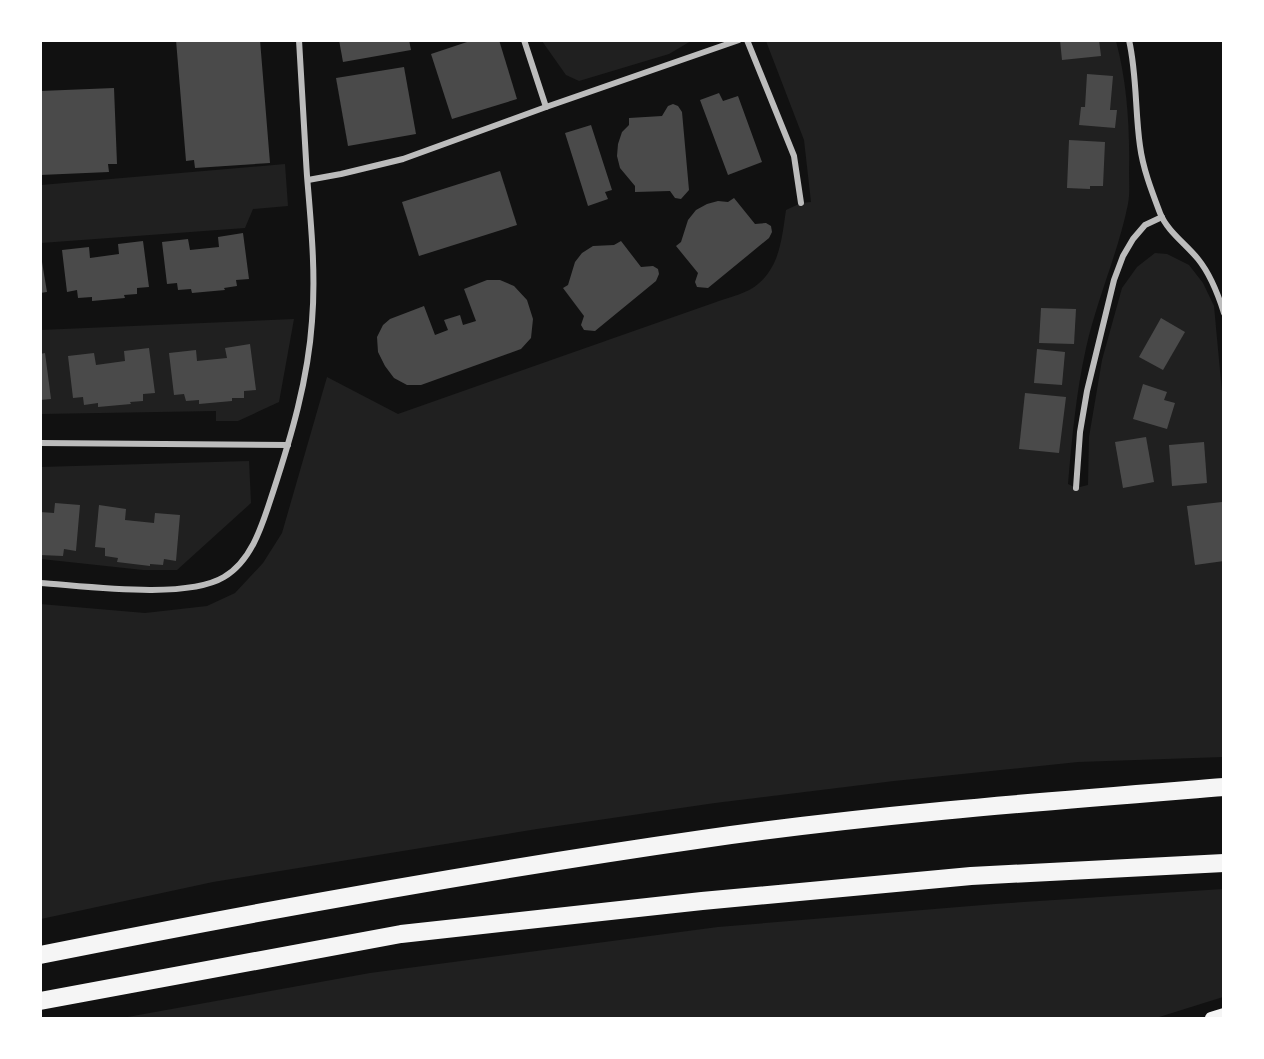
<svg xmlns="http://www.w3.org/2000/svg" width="1264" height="1059" font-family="'Source Serif 4',serif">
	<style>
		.green { fill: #202020 }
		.building { fill: #4a4a4a }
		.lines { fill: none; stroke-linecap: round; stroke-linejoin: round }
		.minor { stroke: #bcbcbc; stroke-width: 6 }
		.secondary { stroke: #f5f5f5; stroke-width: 12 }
		.motorway { stroke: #f5f5f5; stroke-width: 18 }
	</style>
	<rect width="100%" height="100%" fill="#111"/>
	<g class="green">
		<polygon points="542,41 691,41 669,54 579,81 566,75"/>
		<path d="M766,41H1116C1127,82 1130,128 1129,172C1129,182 1130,193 1128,204C1118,253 1097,299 1086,348C1076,393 1072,438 1068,484L1076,488L1088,485L1089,437L1102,360L1122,288L1137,267L1155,253L1167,254L1189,265L1203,283L1214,306L1223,403V757L1078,762L894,781L715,803L537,829L213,882L41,919L40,604L145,613L207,606L235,593L263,563L282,533L327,377L398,414L719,301C730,297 748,293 758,284C780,266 782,237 786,210L801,203L811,202L804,140Z"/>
		<polygon points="285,164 288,206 253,209 245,228 41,243 41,185"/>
		<polygon points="294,319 279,402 238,421 216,421 216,411 41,414 40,330"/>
		<polygon points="249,461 251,503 177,570 143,570 41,559 40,467"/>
		<polygon points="1223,889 1223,997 1156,1018 122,1018 370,973 718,927 995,904"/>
	</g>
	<g class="building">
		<polygon points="176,40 260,40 270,163 195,168 194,160 186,161"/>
		<polygon points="339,40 409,40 411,50 343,62"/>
		<polygon points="473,40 499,40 517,99 452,119 431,54"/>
		<polygon points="1060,40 1099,40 1101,56 1062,60"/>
		<polygon points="404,67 416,134 348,146 336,78"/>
		<polygon points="1087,74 1113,76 1110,110 1117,110 1115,128 1079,125 1081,107 1085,107"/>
		<polygon points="114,88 117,164 108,164 109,172 40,175 40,91"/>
		<polygon points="719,93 723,101 738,96 762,162 728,175 700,100"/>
		<polygon points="673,104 678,106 682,112 689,190 681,199 675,198 670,191 635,192 635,186 620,168 617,156 618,144 622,132 629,125 629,118 662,116 668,106"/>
		<polygon points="591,125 612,190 605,192 608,199 588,206 565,133"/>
		<polygon points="1069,140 1105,142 1103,186 1090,186 1090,189 1067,188"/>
		<polygon points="500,171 517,225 419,256 402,202"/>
		<polygon points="734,198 755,224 766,223 771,226 772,232 769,238 708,288 697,287 695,282 698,273 676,246 681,242 688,220 696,210 707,204 718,201 728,202"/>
		<polygon points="243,233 249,279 236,280 237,286 224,288 225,290 192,293 191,289 178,290 177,283 167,284 162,242 188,239 190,250 219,247 218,237"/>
		<polygon points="143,241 149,287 137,288 137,294 124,295 125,298 92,301 92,297 78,298 77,290 67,292 62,250 89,247 90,258 119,254 118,244"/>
		<polygon points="621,241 641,267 653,266 658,269 659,274 656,281 595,331 584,330 581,325 584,316 563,288 568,285 575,262 582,253 593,246 614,245"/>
		<polygon points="40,250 47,292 40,293"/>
		<polygon points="487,280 500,280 514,286 527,300 533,319 531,338 521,349 421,385 407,385 394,378 385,366 378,352 377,337 383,325 390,319 424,306 435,335 448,330 444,320 460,315 463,325 476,321 464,289"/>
		<polygon points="1041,308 1076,309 1074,344 1039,343"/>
		<polygon points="1161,318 1185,332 1163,370 1139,357"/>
		<polygon points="250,344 256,390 244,391 244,398 232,398 232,401 199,404 199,400 186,401 184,394 174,395 169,353 196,350 197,361 227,358 225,348"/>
		<polygon points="149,348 155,393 143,394 143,401 130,402 131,404 98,407 98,403 84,405 83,397 73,398 68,356 94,353 96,365 125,361 124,351"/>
		<polygon points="1037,349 1065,352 1062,385 1034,383"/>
		<polygon points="45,353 51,399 40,400 40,354"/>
		<polygon points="1143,384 1167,392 1164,400 1175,403 1167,429 1133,419"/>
		<polygon points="1025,393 1066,397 1059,453 1019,449"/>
		<polygon points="1146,437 1154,482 1123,488 1115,442"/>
		<polygon points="1204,442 1207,483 1172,486 1169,445"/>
		<polygon points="1222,502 1224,561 1195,565 1187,506"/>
		<polygon points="55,503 80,505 76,551 64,549 63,556 40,555 40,512 54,513"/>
		<polygon points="99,505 126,509 125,520 154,523 155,513 180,515 176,561 164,559 163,565 150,564 150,566 117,562 118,558 105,556 105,548 95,547"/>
	</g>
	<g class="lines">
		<g class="minor">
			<polyline points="524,40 546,107"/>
			<polyline points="747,40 794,156 801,203"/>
			<path d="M1129,40C1137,75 1135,112 1140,146C1143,169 1152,192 1160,213C1167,231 1186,244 1198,259C1211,275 1218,294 1224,313"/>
			<polyline points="308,180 341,174 403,159 546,107 739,40"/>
			<polyline points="40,443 288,445"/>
			<polyline points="1076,488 1080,432 1087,391 1114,280 1123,256 1133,239 1145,225 1162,217"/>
			<path d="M40,583C85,586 186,600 224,577C253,560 263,522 273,492C291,437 308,380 312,321C316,273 311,224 307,176C304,131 302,86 299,40"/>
		</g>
		<polyline class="secondary" points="1211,1018 1224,1014"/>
		<g class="motorway">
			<path d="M40,955C260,911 481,871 703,839C876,814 1050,801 1224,787"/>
			<polyline points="40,1001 401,934 702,901 971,876 1224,863"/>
		</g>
	</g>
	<rect width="1264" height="1059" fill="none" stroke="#ffffff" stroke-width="84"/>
</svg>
